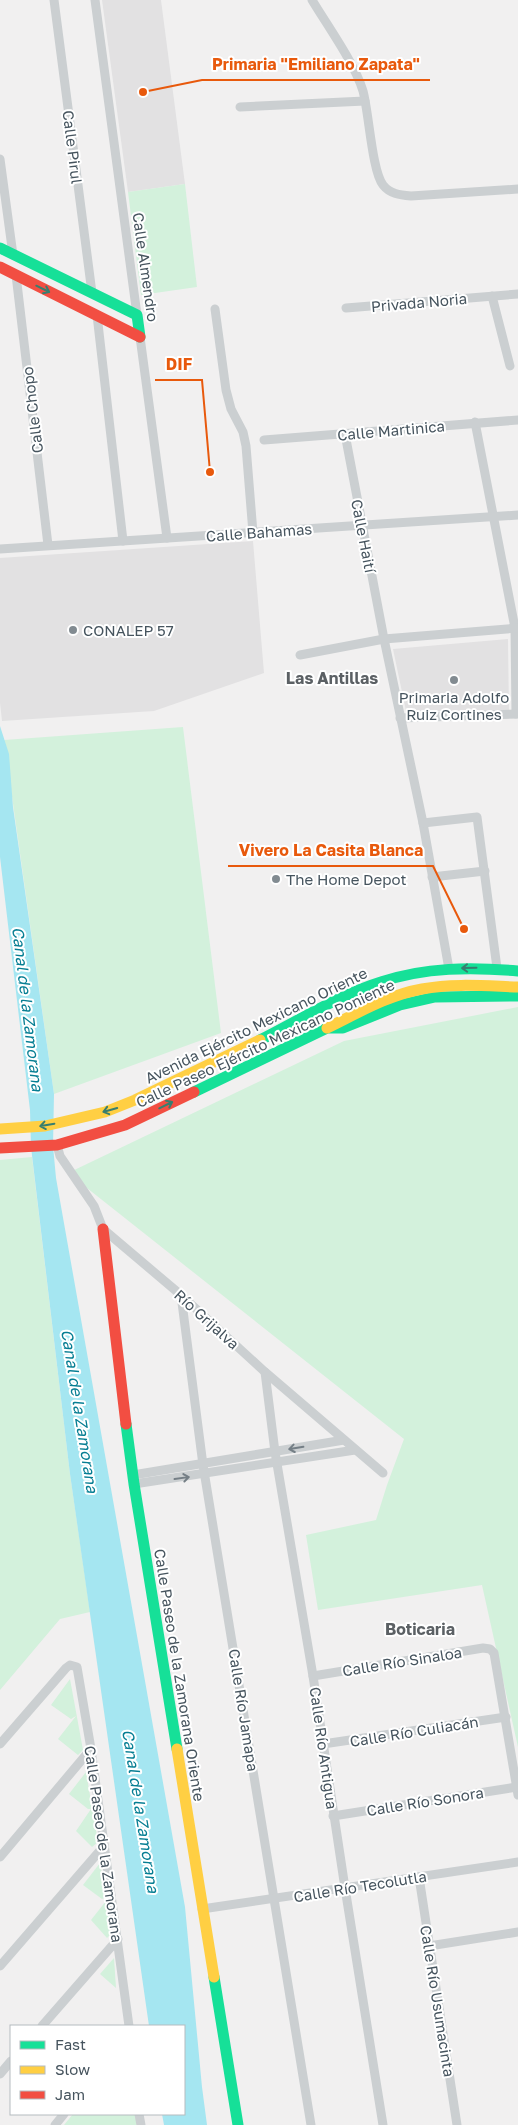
<svg xmlns="http://www.w3.org/2000/svg" width="518" height="2125" font-family="'Golos Text',sans-serif">
	<style>
		.education { fill: #e2e1e2 }
		.green { fill: #d3f1dc }
		.water { fill: #a5e6f1 }
		.lines { fill: none; stroke-linecap: round; stroke-linejoin: round }
		.street { stroke: #cbcfd1; stroke-width: 9 }
		.fast { stroke: #16e098; stroke-width: 11 }
		.slow { stroke: #ffcf43; stroke-width: 11 }
		.jam { stroke: #f24e42; stroke-width: 11 }
		.oneway { stroke: #387e6f }
		.oneway2 { stroke: #757f86 }
		.poi-dot { fill: #828b91; stroke: #fff; stroke-width: 2 }
		.labels { text-anchor: middle; dominant-baseline: central; stroke-width: 4; stroke-linejoin: round; paint-order: stroke }
		.street-label { font-size: 15px; fill: #46545e; stroke: #fff }
		.poi-label { font-size: 15px; fill: #46545e; stroke: #fff; text-anchor: start }
		.neighbourhood-label { font-size: 16px; font-weight: bold; fill: #5b6064; stroke: #fff }
		.water-label { font-size: 16px; font-style: italic; fill: #067e93; stroke: #fff }
		.leader { fill: none; stroke: #e8590c; stroke-width: 2 }
		.callout-dot { fill: #e8590c; stroke: #fff; stroke-width: 2 }
		.callout-label { font-size: 16px; text-anchor: middle; font-weight: bold; fill: #e8590c; stroke: #fff; stroke-width: 4; stroke-linejoin: round; paint-order: stroke }
	</style>
	<rect width="100%" height="100%" fill="#f1f0f0"/>
	<g class="education">
		<polygon points="102,0 161,0 185,184 128,192"/>
		<polygon points="253,541 264,673 154,711 2,721 0,703 0,558"/>
		<polygon points="508,639 509,712 406,711 393,649"/>
	</g>
	<g class="green">
		<polygon points="185,184 197,287 141,295 128,192"/>
		<polygon points="183,727 221,1033 54,1094 4,740"/>
		<polygon points="518,1007 518,1747 482,1585 318,1610 306,1535 376,1520 387,1485 404,1439 68,1173 344,1041"/>
		<polygon points="32,1157 70,1474 90,1612 60,1619 0,1690 0,1160"/>
		<polygon points="70,1679 83,1750 78,1755 58,1739 76,1716 71,1719 51,1705"/>
		<polygon points="86,1772 98,1842 92,1847 76,1831 91,1809 88,1809 69,1794"/>
		<polygon points="100,1863 106,1897 102,1899 83,1885"/>
		<polygon points="106,1901 111,1934 107,1938 91,1920"/>
		<polygon points="114,1958 116,1988 100,1974"/>
		<polygon points="73,2114 135,2114 137,2125 64,2125"/>
	</g>
	<polygon class="water" points="0,726 9,754 13,807 54,1094 53,1146 56,1178 185,1907 202,2087 207,2125 164,2125 162,2114 184,2114 184,2026 149,2026 70,1474 31,1147 30,1110 0,857"/>
	<g class="lines">
		<g class="street">
			<polyline points="54,0 92,293"/>
			<polyline points="95,0 137,315"/>
			<path d="M312,0C327,25 355,64 363,91C369,113 372,171 383,185C390,194 400,195 411,196L518,189"/>
			<polyline points="240,107 365,101"/>
			<polyline points="0,159 13,255"/>
			<polyline points="16,275 48,545"/>
			<polyline points="492,296 510,366"/>
			<polyline points="346,308 518,294"/>
			<polyline points="215,309 226,390 231,409 243,432 246,446 253,533"/>
			<polyline points="97,315 123,541"/>
			<polyline points="140,337 167,538"/>
			<polyline points="475,422 515,628 516,714"/>
			<polyline points="345,434 384,639 423,823 449,969"/>
			<polyline points="264,440 518,420"/>
			<polyline points="0,549 518,515"/>
			<polyline points="300,655 384,639 518,628"/>
			<polyline points="400,718 518,714"/>
			<polyline points="423,823 477,817 497,968"/>
			<polyline points="432,877 485,871"/>
			<polyline points="57,1145 60,1156 94,1206 103,1229 181,1295 265,1372 383,1473"/>
			<polyline points="181,1295 203,1465 311,2125"/>
			<polyline points="265,1372 275,1452 313,1676 345,1888 383,2125"/>
			<polyline points="133,1475 344,1440"/>
			<polyline points="134,1484 355,1450"/>
			<polyline points="313,1676 483,1648 490,1649 494,1653 518,1795"/>
			<polyline points="0,1744 66,1668 70,1665 77,1667 91,1749 129,2026"/>
			<polyline points="323,1744 506,1717"/>
			<polyline points="333,1816 517,1787"/>
			<polyline points="0,1857 91,1749"/>
			<polyline points="419,1877 457,2125"/>
			<polyline points="202,1909 518,1862"/>
			<polyline points="429,1946 518,1932"/>
			<polyline points="0,1966 104,1846"/>
			<polyline points="42,2026 118,1939"/>
			<polyline points="0,2074 11,2061"/>
			<polyline points="139,2114 141,2125"/>
			<polyline points="55,2125 64,2114"/>
		</g>
		<g class="fast">
			<polyline points="0,248 137,315 140,337"/>
			<path d="M260,1040C300,1020 339,995 381,982C425,967 472,967 518,971"/>
			<polyline points="194,1092 327,1028 343,1028 400,1005 435,997 518,996"/>
			<polyline points="126,1424 134,1484 177,1749"/>
			<polyline points="214,1977 238,2125"/>
		</g>
		<g class="slow">
			<path d="M327,1028C358,1013 388,995 422,989C454,983 486,986 518,987"/>
			<polyline points="0,1129 45,1126 105,1112 135,1100 260,1040"/>
			<polyline points="177,1749 214,1977"/>
		</g>
		<g class="jam">
			<polyline points="0,267 140,337"/>
			<polyline points="0,1148 57,1145 125,1125 194,1092"/>
			<polyline points="103,1229 126,1424"/>
		</g>
	</g>
	<defs><path id="oneway-shaft" d="M-6 0H5M1.5-3L5.5 0L1.5 3" fill="none" stroke-width="1.6" stroke-linecap="round" stroke-linejoin="round" transform="scale(1.25)"/></defs>
	<g class="oneway">
		<use href="#oneway-shaft" transform="translate(43 289) rotate(26)"/>
		<use href="#oneway-shaft" transform="translate(469 968) rotate(179)"/>
		<use href="#oneway-shaft" transform="translate(166 1105) rotate(-26)"/>
		<use href="#oneway-shaft" transform="translate(110 1110) rotate(164)"/>
		<use href="#oneway-shaft" transform="translate(47 1125) rotate(170)"/>
	</g>
	<g class="oneway2">
		<use href="#oneway-shaft" transform="translate(296 1448) rotate(171)"/>
		<use href="#oneway-shaft" transform="translate(182 1478) rotate(-8)"/>
	</g>
	<g class="poi-dot">
		<circle cx="73" cy="630" r="5"/>
		<circle cx="454" cy="680" r="5"/>
		<circle cx="276" cy="879" r="5"/>
	</g>
	<g class="labels">
		<g class="street-label">
			<text transform="translate(73 147) rotate(83)">Calle Pirul</text>
			<text transform="translate(146 267) rotate(82)">Calle Almendro</text>
			<text transform="translate(419 302) rotate(-5)">Privada Noria</text>
			<text transform="translate(32 410) rotate(-97)">Calle Chopo</text>
			<text transform="translate(391 430) rotate(-5)">Calle Martinica</text>
			<text transform="translate(259 532) rotate(-4)">Calle Bahamas</text>
			<text transform="translate(364 536) rotate(79)">Calle Haití</text>
			<text transform="translate(256 1025) rotate(-26)">Avenida Ejército Mexicano Oriente</text>
			<text transform="translate(265 1043) rotate(-25)">Calle Paseo Ejército Mexicano Poniente</text>
			<text transform="translate(207 1319) rotate(42)">Río Grijalva</text>
			<text transform="translate(402 1661) rotate(-9)">Calle Río Sinaloa</text>
			<text transform="translate(180 1675) rotate(81)">Calle Paseo de la Zamorana Oriente</text>
			<text transform="translate(244 1710) rotate(81)">Calle Río Jamapa</text>
			<text transform="translate(414 1731) rotate(-9)">Calle Río Culiacán</text>
			<text transform="translate(324 1748) rotate(82)">Calle Río Antigua</text>
			<text transform="translate(425 1801) rotate(-9)">Calle Río Sonora</text>
			<text transform="translate(104 1844) rotate(82)">Calle Paseo de la Zamorana</text>
			<text transform="translate(360 1886) rotate(-9)">Calle Río Tecolutla</text>
			<text transform="translate(438 2001) rotate(81)">Calle Río Usumacinta</text>
		</g>
		<g class="poi-label">
			<text x="83" y="630">CONALEP 57</text>
			<text x="454" y="697" text-anchor="middle">Primaria Adolfo<tspan x="454" dy="17">Ruiz Cortines</tspan></text>
			<text x="286" y="879">The Home Depot</text>
		</g>
		<g class="neighbourhood-label">
			<text x="332" y="678">Las Antillas</text>
			<text x="420" y="1629">Boticaria</text>
		</g>
		<g class="water-label">
			<text transform="translate(28 1009) rotate(83)">Canal de la Zamorana</text>
			<text transform="translate(80 1411) rotate(81)">Canal de la Zamorana</text>
			<text transform="translate(141 1811) rotate(81)">Canal de la Zamorana</text>
		</g>
	</g>
	<path class="leader" d="M143 92L202 80H430M210 472L202 380H155M464 929L433 866H228"/>
	<g class="callout-dot">
		<circle cx="143" cy="92" r="5"/>
		<circle cx="210" cy="472" r="5"/>
		<circle cx="464" cy="929" r="5"/>
	</g>
	<g class="callout-label">
		<text x="316" y="70">Primaria "Emiliano Zapata"</text>
		<text x="179" y="370">DIF</text>
		<text x="331" y="856">Vivero La Casita Blanca</text>
	</g>
	<rect x="10" y="2025" width="175" height="90" fill="#ffffff" stroke="#b5bbbf"/>
	<rect x="20" y="2041" width="25" height="8" fill="#16e098" stroke="#b5bbbf"/>
	<text x="55" y="2050" font-size="15" fill="#46545e">Fast</text>
	<rect x="20" y="2066" width="25" height="8" fill="#ffcf43" stroke="#b5bbbf"/>
	<text x="55" y="2075" font-size="15" fill="#46545e">Slow</text>
	<rect x="20" y="2091" width="25" height="8" fill="#f24e42" stroke="#b5bbbf"/>
	<text x="55" y="2100" font-size="15" fill="#46545e">Jam</text>
</svg>
